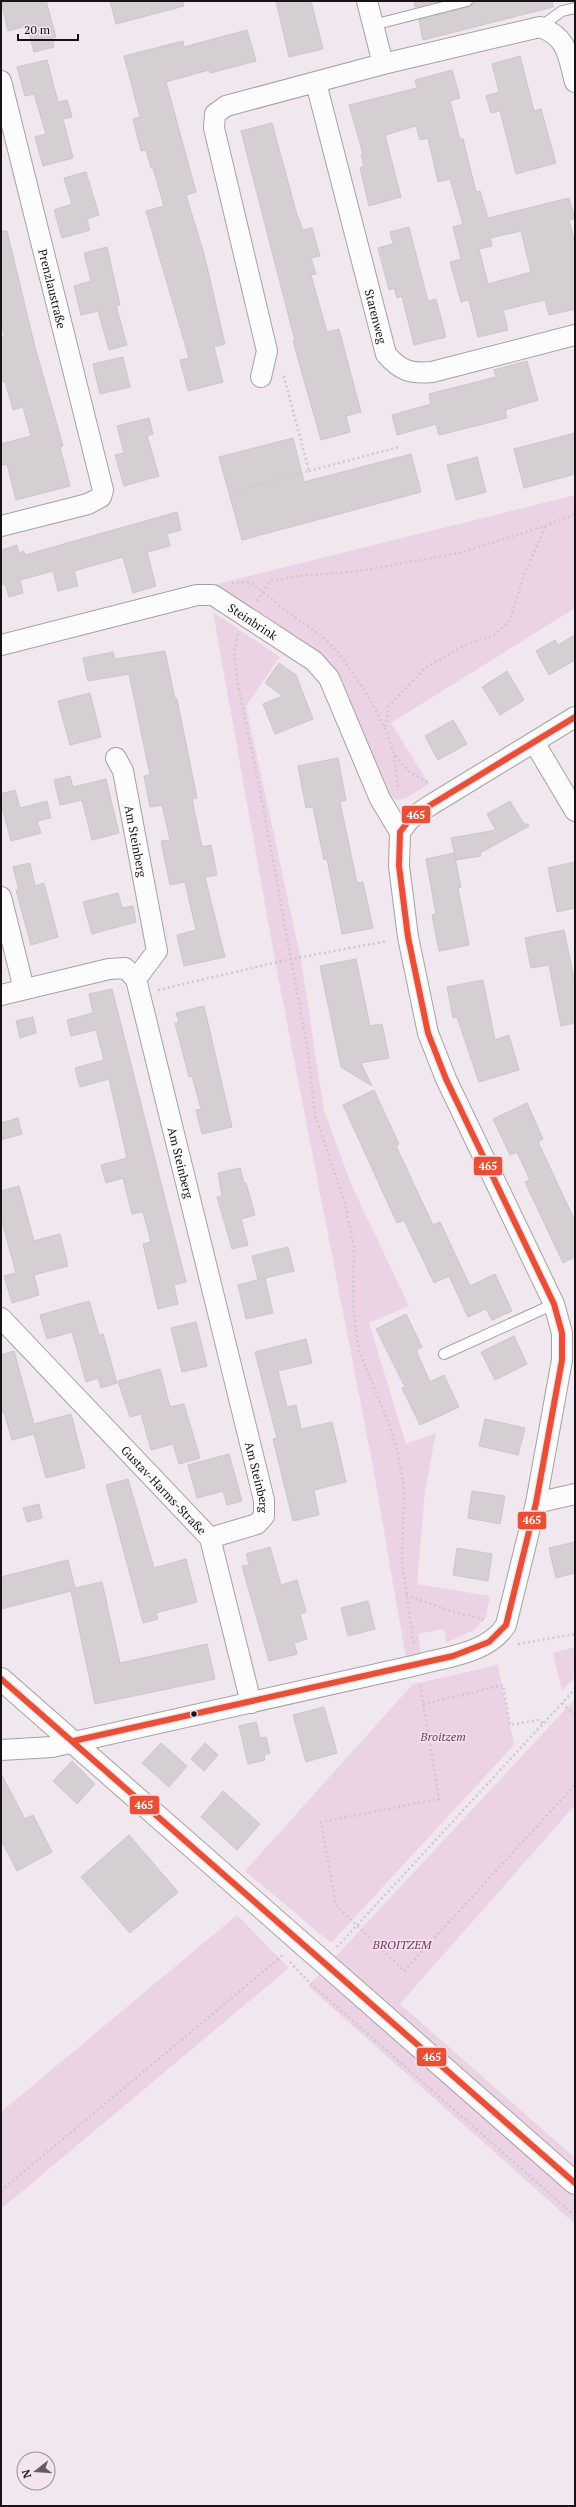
<svg xmlns="http://www.w3.org/2000/svg" width="576" height="2507" font-family="'PT Serif',serif">
	<style>
		.green { fill: #ecd2e5 }
		.building { fill: #d5ced3; stroke: #ccc5ca; fill-rule: evenodd }
		.lines { fill: none; stroke-linecap: round; stroke-linejoin: round }
		.service-casing { stroke: #a6a0a5; stroke-width: 12 }
		.minor-casing { stroke: #a6a0a5; stroke-width: 22 }
		.tertiary-casing { stroke: #a6a0a5; stroke-width: 24 }
		.path { stroke: #ccc9cb; stroke-width: 2.5; stroke-dasharray: 2 3; stroke-linecap: butt }
		.service { stroke: #fdfcfc; stroke-width: 10 }
		.minor { stroke: #fdfcfc; stroke-width: 20 }
		.tertiary { stroke: #fdfcfc; stroke-width: 22 }
		.bus-1-casing { stroke: #f4e4ef; stroke-width: 9 }
		.bus-1 { stroke: #e94f35; stroke-width: 6 }
		.bus-dot { fill: #191317; stroke: #f4e4ef; stroke-width: 1.5 }
		.labels { text-anchor: middle; dominant-baseline: central; stroke-width: 3; stroke-linejoin: round; paint-order: stroke }
		.street-label { font-size: 12px; fill: #191317; stroke: #f4e4ef }
		.park-label { font-size: 12px; font-style: italic; fill: #753665; stroke: #f4e4ef }
		.line-badge { stroke: #f4e4ef; stroke-width: 1.5 }
		.badge-label { font-size: 11px; text-anchor: middle; font-weight: bold; fill: #fff }
	</style>
	<rect width="100%" height="100%" fill="#f0e8ee"/>
	<g class="green">
		<polygon points="575,495 575,608 391,723 429,784 404,799 397,800 386,792 331,667 213,585"/>
		<polygon points="213,612 280,657 246,706 301,960 324,1111 352,1186 409,1306 369,1323 406,1444 436,1433 425,1491 417,1584 490,1596 486,1617 474,1630 446,1643 444,1629 418,1634 421,1656 406,1659 374,1472 276,966"/>
		<polygon points="575,1647 575,1677 562,1691 553,1653"/>
		<polygon points="498,1665 514,1745 331,1943 245,1871 413,1684"/>
		<polygon points="575,1699 575,1805 400,2004 575,2158 575,2224 308,1986"/>
		<polygon points="237,1915 289,1968 1,2209 1,2112"/>
	</g>
	<g class="building">
		<polygon points="1,1 46,1 56,37 52,38 54,47 34,52 27,26 8,31"/>
		<polygon points="110,1 183,1 184,6 116,24"/>
		<polygon points="276,1 311,1 323,49 289,57"/>
		<polygon points="414,1 441,1 415,7"/>
		<polygon points="473,1 552,1 553,7 423,40 419,20 469,7"/>
		<polygon points="247,30 256,61 210,73 209,70 166,82 196,192 186,195 204,254 225,344 214,347 223,382 188,391 180,360 189,358 146,211 164,206 153,168 151,168 146,150 141,151 133,119 140,117 124,56 183,41 184,47"/>
		<polygon points="520,56 534,111 541,109 556,163 516,174 500,111 491,113 486,96 499,92 492,64"/>
		<polygon points="47,60 58,102 67,100 72,117 63,119 73,158 43,166 35,137 46,134 34,94 25,96 17,67"/>
		<path d="M452,70L460,98L450,101L460,139H463L476,192L480,191L488,218L569,198L575,219L569,220L575,243V309L549,315L545,300L503,310L508,330L478,337L469,300L461,302L450,262L461,259L453,227L463,224L450,179L438,182L428,138L420,140L416,126L385,135L401,197L369,206L360,168L364,166L361,155L363,154L349,105L417,88L415,80ZM521,231L531,272L488,284L479,249L492,246L490,238Z"/>
		<polygon points="272,123 297,215 303,230 312,228 320,256 311,258 316,274 311,275 327,332 339,329 361,412 346,416 350,432 321,440 293,341 295,341 241,131"/>
		<polygon points="86,172 99,215 87,219 90,230 62,238 54,210 72,204 64,178"/>
		<polygon points="409,227 428,301 436,299 446,337 414,345 402,296 397,298 394,288 389,290 378,248 393,244 390,232"/>
		<polygon points="1,231 7,231 35,347 63,446 60,447 70,486 16,500 7,464 1,465 1,444 31,436 23,407 13,410 5,381 1,382 1,338 5,337 1,322"/>
		<polygon points="107,247 120,305 116,306 127,345 109,350 98,311 81,315 74,286 91,281 84,253"/>
		<polygon points="123,357 130,387 100,394 93,364"/>
		<polygon points="527,361 538,400 505,410 507,418 439,435 436,424 397,435 392,415 431,404 429,394 496,377 494,370"/>
		<polygon points="149,418 153,434 147,436 159,476 124,486 115,455 124,453 117,426"/>
		<polygon points="575,433 575,474 524,488 514,449"/>
		<polygon points="293,438 304,482 411,454 421,492 242,540 219,457"/>
		<polygon points="477,457 486,492 456,500 447,465"/>
		<polygon points="177,512 181,530 167,534 170,546 147,552 156,586 133,593 123,557 74,571 78,586 58,591 53,571 20,580 23,593 9,597 5,584 1,585 1,550 17,545 19,553 24,551 25,555"/>
		<polygon points="575,635 575,660 549,675 536,651 555,640 558,645"/>
		<polygon points="165,651 175,699 177,699 197,798 192,799 202,847 211,845 217,875 205,877 225,957 184,966 177,935 196,930 185,882 170,885 161,841 170,840 162,805 150,807 144,776 150,775 129,674 88,681 83,658 113,652 115,659"/>
		<polygon points="279,663 296,675 313,719 275,734 263,704 283,696 265,683"/>
		<polygon points="507,671 524,700 500,715 482,687"/>
		<polygon points="90,693 101,737 70,745 58,701"/>
		<polygon points="453,720 467,744 438,760 425,736"/>
		<polygon points="338,758 346,800 340,802 357,883 363,882 373,928 342,934 327,859 324,860 313,807 306,808 298,766"/>
		<polygon points="70,776 73,787 106,779 119,833 92,840 82,800 60,805 54,780"/>
		<polygon points="15,790 20,808 47,801 51,818 37,821 41,833 11,841 1,804 1,794"/>
		<polygon points="510,801 524,824 528,824 529,826 480,853 481,856 456,860 451,838 496,830 487,814"/>
		<polygon points="454,853 461,887 458,888 469,945 439,951 432,915 436,914 426,859"/>
		<polygon points="575,862 575,908 557,912 548,868"/>
		<polygon points="30,863 35,886 44,883 58,937 31,945 16,890 19,890 13,867"/>
		<polygon points="118,893 122,908 133,906 136,922 92,934 83,902"/>
		<polygon points="564,930 575,984 575,1023 561,1026 549,965 531,968 525,938"/>
		<polygon points="356,959 370,1026 382,1024 389,1058 361,1063 372,1086 341,1067 320,966"/>
		<polygon points="483,980 495,1040 509,1035 519,1070 479,1082 457,1017 453,1018 447,987"/>
		<polygon points="112,989 186,1282 174,1285 178,1304 158,1309 143,1244 151,1242 143,1212 132,1214 123,1178 106,1183 101,1165 127,1158 109,1079 80,1087 75,1068 104,1060 96,1030 71,1036 67,1020 93,1013 89,994"/>
		<polygon points="204,1006 232,1127 202,1134 196,1110 201,1109 192,1076 189,1077 175,1023 179,1022 176,1013"/>
		<polygon points="33,1017 36,1033 20,1038 16,1021"/>
		<polygon points="374,1090 399,1144 396,1146 433,1225 440,1222 470,1286 495,1274 512,1311 492,1320 486,1309 468,1317 449,1276 434,1283 404,1220 397,1223 343,1105"/>
		<polygon points="527,1103 543,1139 538,1142 575,1221 575,1257 563,1263 525,1182 530,1180 517,1152 510,1155 493,1119"/>
		<polygon points="18,1118 22,1134 1,1140 1,1123"/>
		<polygon points="240,1168 244,1183 246,1183 255,1215 241,1219 248,1245 232,1249 217,1197 222,1196 218,1173"/>
		<polygon points="19,1186 34,1241 60,1234 68,1266 34,1275 39,1295 12,1303 4,1276 16,1273 1,1218 1,1191"/>
		<polygon points="288,1247 294,1271 258,1280 252,1256"/>
		<polygon points="265,1278 273,1313 246,1319 238,1285"/>
		<polygon points="89,1301 99,1335 103,1334 117,1383 101,1388 98,1378 86,1382 72,1332 47,1339 40,1315"/>
		<polygon points="406,1314 422,1347 416,1350 430,1382 444,1375 459,1407 420,1425 402,1388 405,1387 376,1329"/>
		<polygon points="196,1322 207,1366 182,1372 171,1328"/>
		<polygon points="514,1336 527,1364 495,1380 481,1352"/>
		<polygon points="306,1339 312,1363 278,1371 287,1407 296,1405 301,1429 332,1422 346,1482 314,1490 319,1515 293,1521 273,1439 277,1438 255,1352"/>
		<polygon points="14,1351 34,1424 71,1414 85,1468 46,1478 34,1434 12,1440 4,1412 1,1413 1,1355"/>
		<polygon points="160,1369 170,1407 184,1404 200,1458 179,1464 173,1444 151,1450 141,1414 130,1417 118,1381"/>
		<polygon points="485,1419 525,1428 518,1455 479,1446"/>
		<polygon points="229,1454 242,1501 227,1505 223,1491 197,1498 188,1465"/>
		<polygon points="128,1479 154,1568 186,1559 197,1602 156,1613 158,1619 143,1623 106,1485"/>
		<polygon points="472,1491 505,1496 500,1524 468,1518"/>
		<polygon points="39,1504 42,1518 27,1522 23,1508"/>
		<polygon points="575,1542 575,1573 556,1578 549,1548"/>
		<polygon points="270,1547 281,1585 297,1580 306,1612 300,1614 307,1639 294,1643 297,1654 269,1661 242,1566 249,1565 246,1554"/>
		<polygon points="457,1548 492,1554 488,1581 453,1575"/>
		<polygon points="68,1560 75,1588 102,1582 120,1663 207,1644 215,1679 95,1704 71,1591 1,1609 1,1577"/>
		<polygon points="368,1601 375,1629 348,1636 341,1608"/>
		<polygon points="324,1707 337,1753 306,1762 293,1715"/>
		<polygon points="256,1722 260,1738 266,1737 270,1753 264,1755 265,1760 248,1764 239,1726"/>
		<polygon points="161,1743 187,1766 169,1787 142,1763"/>
		<polygon points="205,1743 218,1755 204,1771 191,1759"/>
		<polygon points="72,1761 95,1784 77,1804 53,1781"/>
		<polygon points="1,1774 25,1819 33,1815 52,1852 17,1871 1,1840"/>
		<polygon points="223,1791 260,1824 237,1850 201,1817"/>
		<polygon points="129,1835 178,1892 130,1933 81,1877"/>
	</g>
	<g class="lines">
		<g class="service-casing">
			<g id="service">
				<polyline points="373,25 467,1"/>
				<polyline points="540,27 562,11 575,8"/>
				<polyline points="444,1354 554,1304"/>
			</g>
		</g>
		<g class="minor-casing">
			<g id="minor">
				<polyline points="367,1 383,64"/>
				<path id="s1" d="M1,81L103,490L101,497L88,504L1,526"/>
				<path id="s2" d="M316,83L386,354C400,371 411,374 432,372L575,335"/>
				<path d="M261,377L267,351L214,128L215,114L226,106L383,64L540,27C568,37 568,56 575,82"/>
				<path id="s3" d="M1,645L197,595H213L314,661L329,678L380,799L400,832"/>
				<polyline points="534,742 575,811"/>
				<path id="s4" d="M116,758L123,771L157,951L136,979"/>
				<polyline points="1,897 24,989"/>
				<path id="s5" d="M136,979L264,1500V1516L257,1524L210,1538"/>
				<polyline points="1,995 109,969 125,968 136,979"/>
				<path id="s6" d="M1,1318L210,1538L251,1703"/>
				<polyline points="536,1503 575,1494"/>
				<path d="M1,1750L52,1747L417,1665C446,1657 489,1653 506,1625L536,1503L562,1360V1333L554,1304L446,1079L428,1033L408,937L399,866L400,832L410,819L429,806L575,717"/>
			</g>
		</g>
		<g class="tertiary-casing">
			<polyline id="tertiary" points="1,1679 575,2183"/>
		</g>
		<g class="path">
			<polyline points="309,471 399,447"/>
			<polyline points="238,490 309,471 283,373"/>
			<polyline points="232,583 250,582 286,611 323,637 339,653 368,696 385,728 394,754 408,771 429,783"/>
			<polyline points="257,601 270,581 298,576 360,571 459,553 545,526 575,514"/>
			<polyline points="238,634 234,651 237,680 263,806 308,1052 315,1115 345,1204 354,1247 353,1305 359,1351 389,1424 398,1453 404,1489 402,1563 414,1646"/>
			<polyline points="385,727 389,706 425,668 465,645 494,635 510,620 524,575 545,527"/>
			<polyline points="394,755 398,788"/>
			<polyline points="158,990 291,959 388,941"/>
			<polyline points="406,1595 450,1611 486,1620"/>
			<polyline points="518,1644 575,1634"/>
			<polyline points="420,1685 439,1799 321,1822 336,1905 404,1971 575,1785"/>
			<polyline points="562,1703 575,1715"/>
			<polyline points="423,1704 503,1685 510,1725 538,1720 544,1724"/>
			<polyline points="337,1947 575,1689"/>
			<polyline points="290,1962 309,1982 575,2216"/>
			<polyline points="1,2191 283,1955"/>
		</g>
		<use href="#service" class="service"/>
		<use href="#minor" class="minor"/>
		<use href="#tertiary" class="tertiary"/>
		<g class="bus-1-casing">
			<g id="bus-1">
				<polyline points="1,1679 575,2183"/>
				<polyline points="73,1741 453,1656 489,1642 506,1625 536,1503 562,1360 562,1333 554,1304 446,1079 428,1033 408,937 399,866 400,832 410,819 429,806 575,717"/>
			</g>
		</g>
		<use href="#bus-1" class="bus-1"/>
	</g>
	<circle class="bus-dot" cx="194" cy="1714" r="3.5"/>
	<g class="labels">
		<g class="street-label">
			<text stroke="none"><textPath href="#s1" startOffset="214">Prenzlaustraße</textPath></text>
			<text stroke="none"><textPath href="#s2" startOffset="241">Starenweg</textPath></text>
			<text stroke="none"><textPath href="#s3" startOffset="266">Steinbrink</textPath></text>
			<text stroke="none"><textPath href="#s4" startOffset="86">Am Steinberg</textPath></text>
			<text stroke="none"><textPath href="#s5" startOffset="189">Am Steinberg</textPath></text>
			<text stroke="none"><textPath href="#s5" startOffset="513">Am Steinberg</textPath></text>
			<text stroke="none"><textPath href="#s6" startOffset="237">Gustav-Harms-Straße</textPath></text>
		</g>
		<g class="park-label">
			<text x="443" y="1736">Broitzem</text>
			<text x="402" y="1944">BROITZEM</text>
		</g>
	</g>
	<g class="line-badge">
		<rect x="401" y="805" width="30" height="19" rx="4" fill="#e94f35"/>
		<rect x="473" y="1156" width="30" height="20" rx="4" fill="#e94f35"/>
		<rect x="517" y="1511" width="30" height="19" rx="4" fill="#e94f35"/>
		<rect x="129" y="1795" width="31" height="20" rx="4" fill="#e94f35"/>
		<rect x="416" y="2047" width="31" height="20" rx="4" fill="#e94f35"/>
	</g>
	<g class="badge-label">
		<text x="416" y="819">465</text>
		<text x="488" y="1170">465</text>
		<text x="532" y="1524">465</text>
		<text x="144" y="1809">465</text>
		<text x="432" y="2061">465</text>
	</g>
	<rect width="576" height="2507" fill="none" stroke="#191317" stroke-width="4"/>
	<g transform="translate(36 2471) rotate(253)"><circle r="19" fill="#f4e4ef" stroke="#9c9099"/>
	<path d="M0-3L7 15L0 10L-7 15Z" fill="#645e62"/>
	<text y="-6" font-size="11" font-weight="bold" text-anchor="middle" fill="#191317">N</text>
	</g>
	<path d="M18 34v6h60v-6" fill="none" stroke="#191317" stroke-width="2"/>
	<text x="24" y="34" font-size="12" fill="#191317" stroke="#f4e4ef" stroke-width="3" paint-order="stroke">20 m</text>
</svg>
